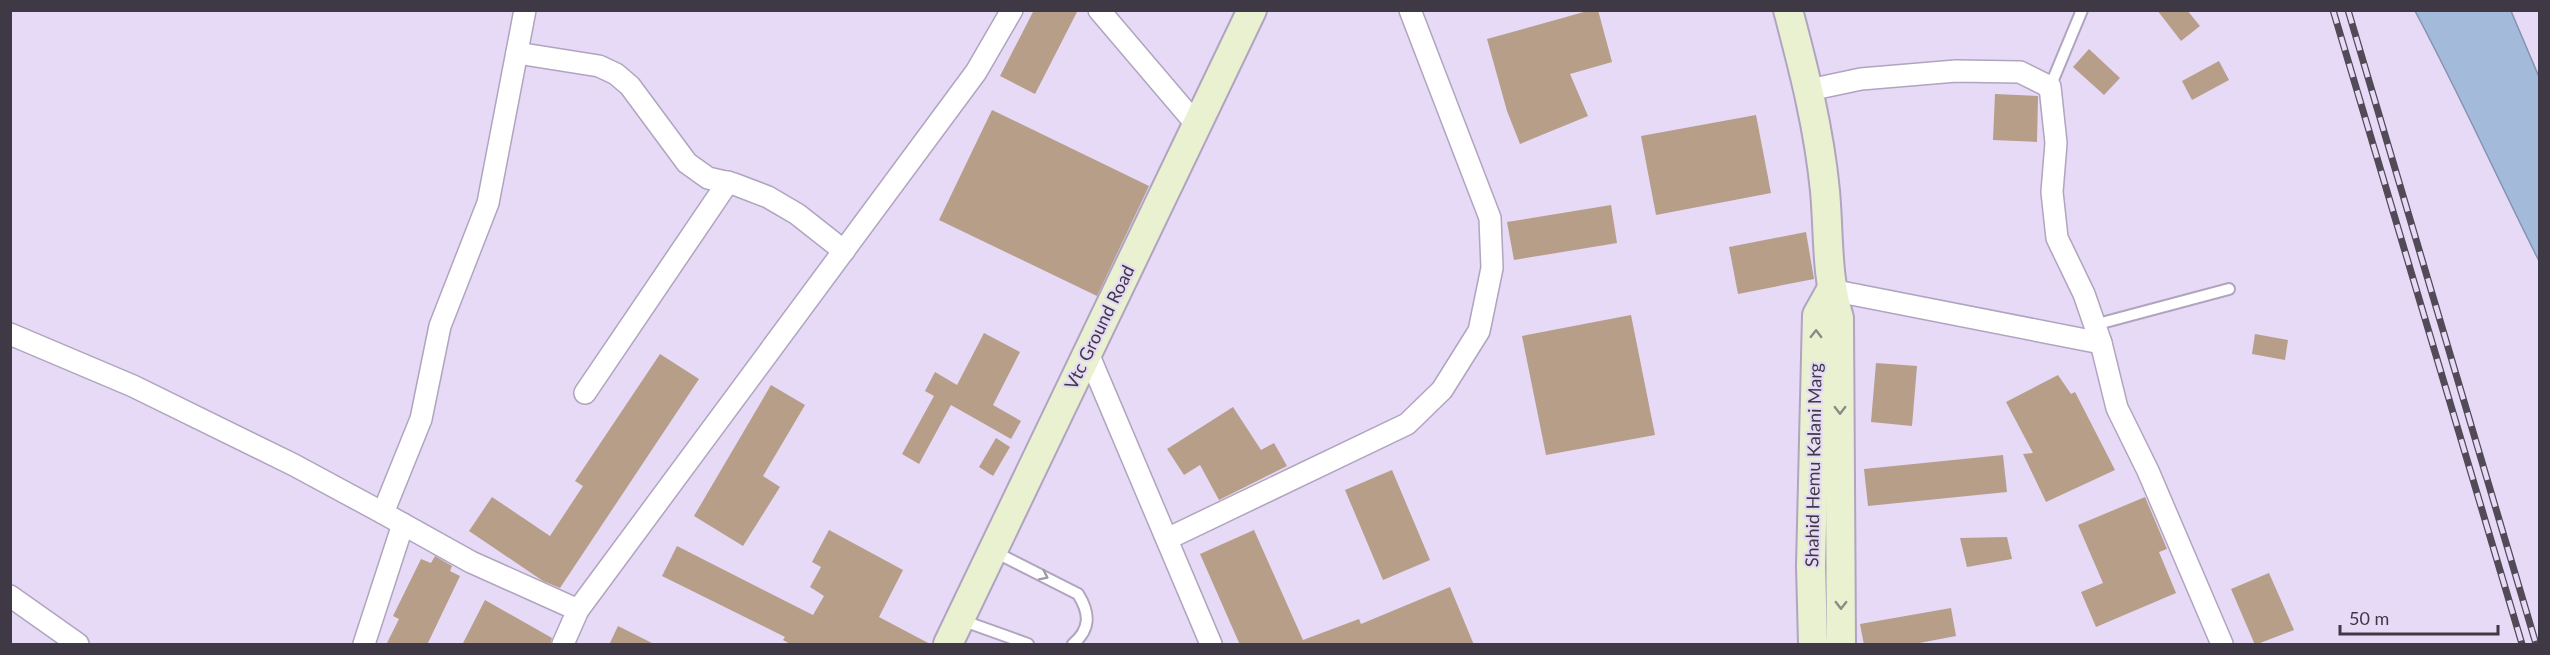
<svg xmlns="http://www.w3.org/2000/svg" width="2550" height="655" font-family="Lato,sans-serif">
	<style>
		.water { fill: #a3badb; stroke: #8593ae; stroke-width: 1.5 }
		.building { fill: #b69e89 }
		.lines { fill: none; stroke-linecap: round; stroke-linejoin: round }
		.lane-casing { stroke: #b0a4bf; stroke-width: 14 }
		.street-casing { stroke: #b0a4bf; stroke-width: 24 }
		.secondary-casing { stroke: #b0a4bf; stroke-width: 32 }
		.lane { stroke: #fff; stroke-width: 10 }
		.street { stroke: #fff; stroke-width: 21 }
		.secondary { stroke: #e9f1d1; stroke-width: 28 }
		.rail-casing { stroke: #514b58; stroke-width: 7 }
		.rail { stroke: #e7daf7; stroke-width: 4.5; stroke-dasharray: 14; stroke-linecap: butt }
		.oneway { stroke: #8b8c83 }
		.oneway2 { stroke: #9e9ca2 }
		.labels { text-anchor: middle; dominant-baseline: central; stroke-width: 4.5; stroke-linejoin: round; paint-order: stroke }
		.street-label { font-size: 18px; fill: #3e3944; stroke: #e7daf7 }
	</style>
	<rect width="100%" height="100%" fill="#e7daf7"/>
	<path class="water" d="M2415,11H2511L2539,77V261C2497,178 2459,93 2415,11Z"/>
	<g class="building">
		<polygon points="1034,10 1078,10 1035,94 1000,76"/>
		<polygon points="1591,10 1598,10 1612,62 1570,74 1588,116 1520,144 1507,111 1487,39"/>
		<polygon points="2157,10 2187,10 2200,26 2181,41"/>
		<polygon points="2089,49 2120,78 2104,95 2073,67"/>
		<polygon points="2219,61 2229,80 2192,100 2182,81"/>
		<polygon points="1995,94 2038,96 2037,142 1993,140"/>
		<polygon points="992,110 1149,186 1097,296 939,220"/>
		<polygon points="1756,115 1771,193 1656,215 1641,136"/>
		<polygon points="1611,205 1617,243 1514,260 1507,222"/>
		<polygon points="1806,232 1814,279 1738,294 1729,247"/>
		<polygon points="1631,315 1655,435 1546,455 1522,336"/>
		<polygon points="984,333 1020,352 993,405 1021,421 1011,439 951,405 919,464 902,454 934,396 925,391 935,372 957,385"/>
		<polygon points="2255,334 2288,340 2285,360 2252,354"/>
		<polygon points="660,354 699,379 560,588 543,581 469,531 492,497 550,536 583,486 575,481"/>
		<polygon points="1876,363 1917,366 1912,426 1871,422"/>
		<polygon points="2058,375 2071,394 2075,392 2115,470 2046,502 2023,454 2033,453 2006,402"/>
		<polygon points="771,385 805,405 763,476 780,487 743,546 694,516"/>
		<polygon points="1233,407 1261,450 1274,443 1287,466 1219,500 1200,465 1184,475 1167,449"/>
		<polygon points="996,438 1010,447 993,476 979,467"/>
		<polygon points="2003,455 2007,492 1868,506 1864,469"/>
		<polygon points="1392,470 1430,560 1383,580 1345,490"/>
		<polygon points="2145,497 2167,549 2159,552 2176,593 2096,627 2081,592 2103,583 2078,525"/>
		<polygon points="829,530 903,570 879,617 932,645 792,645 783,640 785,637 662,576 677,546 813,615 824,596 810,587 821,567 812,562"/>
		<polygon points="1254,530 1303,640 1359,619 1361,624 1450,587 1474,645 1240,645 1200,554"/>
		<polygon points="2007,537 2012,559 1967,567 1960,538"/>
		<polygon points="435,556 452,566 450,571 460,576 427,645 386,645 399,619 393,616 421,559 431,563"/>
		<polygon points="2269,573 2294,630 2255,645 2231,589"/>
		<polygon points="485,600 552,638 550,645 462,645"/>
		<polygon points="1951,608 1956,636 1909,645 1864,645 1860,624"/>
		<polygon points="618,626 656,645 609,645"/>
	</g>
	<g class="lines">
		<g class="lane-casing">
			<g id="lane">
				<polyline points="2050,87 2082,10"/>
				<polyline points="2094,325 2229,289"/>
				<path d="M995,552L1078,594C1090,613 1091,629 1073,644"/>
				<polyline points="961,620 1028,644"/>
			</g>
		</g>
		<g class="street-casing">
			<g id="street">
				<polyline points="1099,10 1196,124"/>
				<polyline points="517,53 599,66 616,74 630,86 687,163 708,178 734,184 768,197 797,214 844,251"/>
				<polyline points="1809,90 1861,79 1956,71 2020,72 2050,87 2056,143 2052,192 2057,238 2084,294 2101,343 2117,408 2148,471 2222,644"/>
				<polyline points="1831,290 2101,343"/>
				<polyline points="10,334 133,386 294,465 383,513 421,419 440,326 488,203 525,10"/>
				<polyline points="1087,351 1211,644"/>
				<polyline points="585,393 728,182"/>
				<polyline points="383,513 471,562 578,610"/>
				<polyline points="1167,539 1407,424 1442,390 1479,331 1492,268 1490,218 1410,10"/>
				<polyline points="10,596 78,644"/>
				<polyline points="364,644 403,524"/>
				<polyline points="563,644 578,610 976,72 1012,10"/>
			</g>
		</g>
		<g class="secondary-casing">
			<g id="secondary">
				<path d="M1788,10C1804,70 1819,129 1825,191C1829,235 1826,274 1839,318L1841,644"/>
				<polyline points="948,644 1252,10"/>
				<polyline points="1813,644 1811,566 1817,315 1831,290"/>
			</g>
		</g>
		<use href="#lane" class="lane"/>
		<use href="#street" class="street"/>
		<use href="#secondary" class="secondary"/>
		<g class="rail-casing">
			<g id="rail">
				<polyline points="2333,10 2522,644"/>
				<polyline points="2348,10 2536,644"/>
			</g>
		</g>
		<use href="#rail" class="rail"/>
	</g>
	<defs><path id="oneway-chevron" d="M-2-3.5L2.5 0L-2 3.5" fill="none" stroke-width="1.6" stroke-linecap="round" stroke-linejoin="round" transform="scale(1.5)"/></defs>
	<g class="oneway">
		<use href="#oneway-chevron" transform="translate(1816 334) rotate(-89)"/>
		<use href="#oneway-chevron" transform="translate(1840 410) rotate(90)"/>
		<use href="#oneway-chevron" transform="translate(1841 605) rotate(90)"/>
	</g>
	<use class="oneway2" href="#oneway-chevron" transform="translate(1044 576) rotate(26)"/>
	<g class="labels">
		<g class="street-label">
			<text transform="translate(1099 327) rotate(-64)">Vtc Ground Road</text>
			<text transform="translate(1813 465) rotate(-89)">Shahid Hemu Kalani Marg</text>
		</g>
	</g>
	<rect width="2550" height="655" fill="none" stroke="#3e3944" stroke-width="24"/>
	<path d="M2340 625v9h158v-9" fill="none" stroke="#3e3944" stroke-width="3"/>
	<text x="2349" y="625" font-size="18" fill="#3e3944" stroke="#e7daf7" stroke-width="4.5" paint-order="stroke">50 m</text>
</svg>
